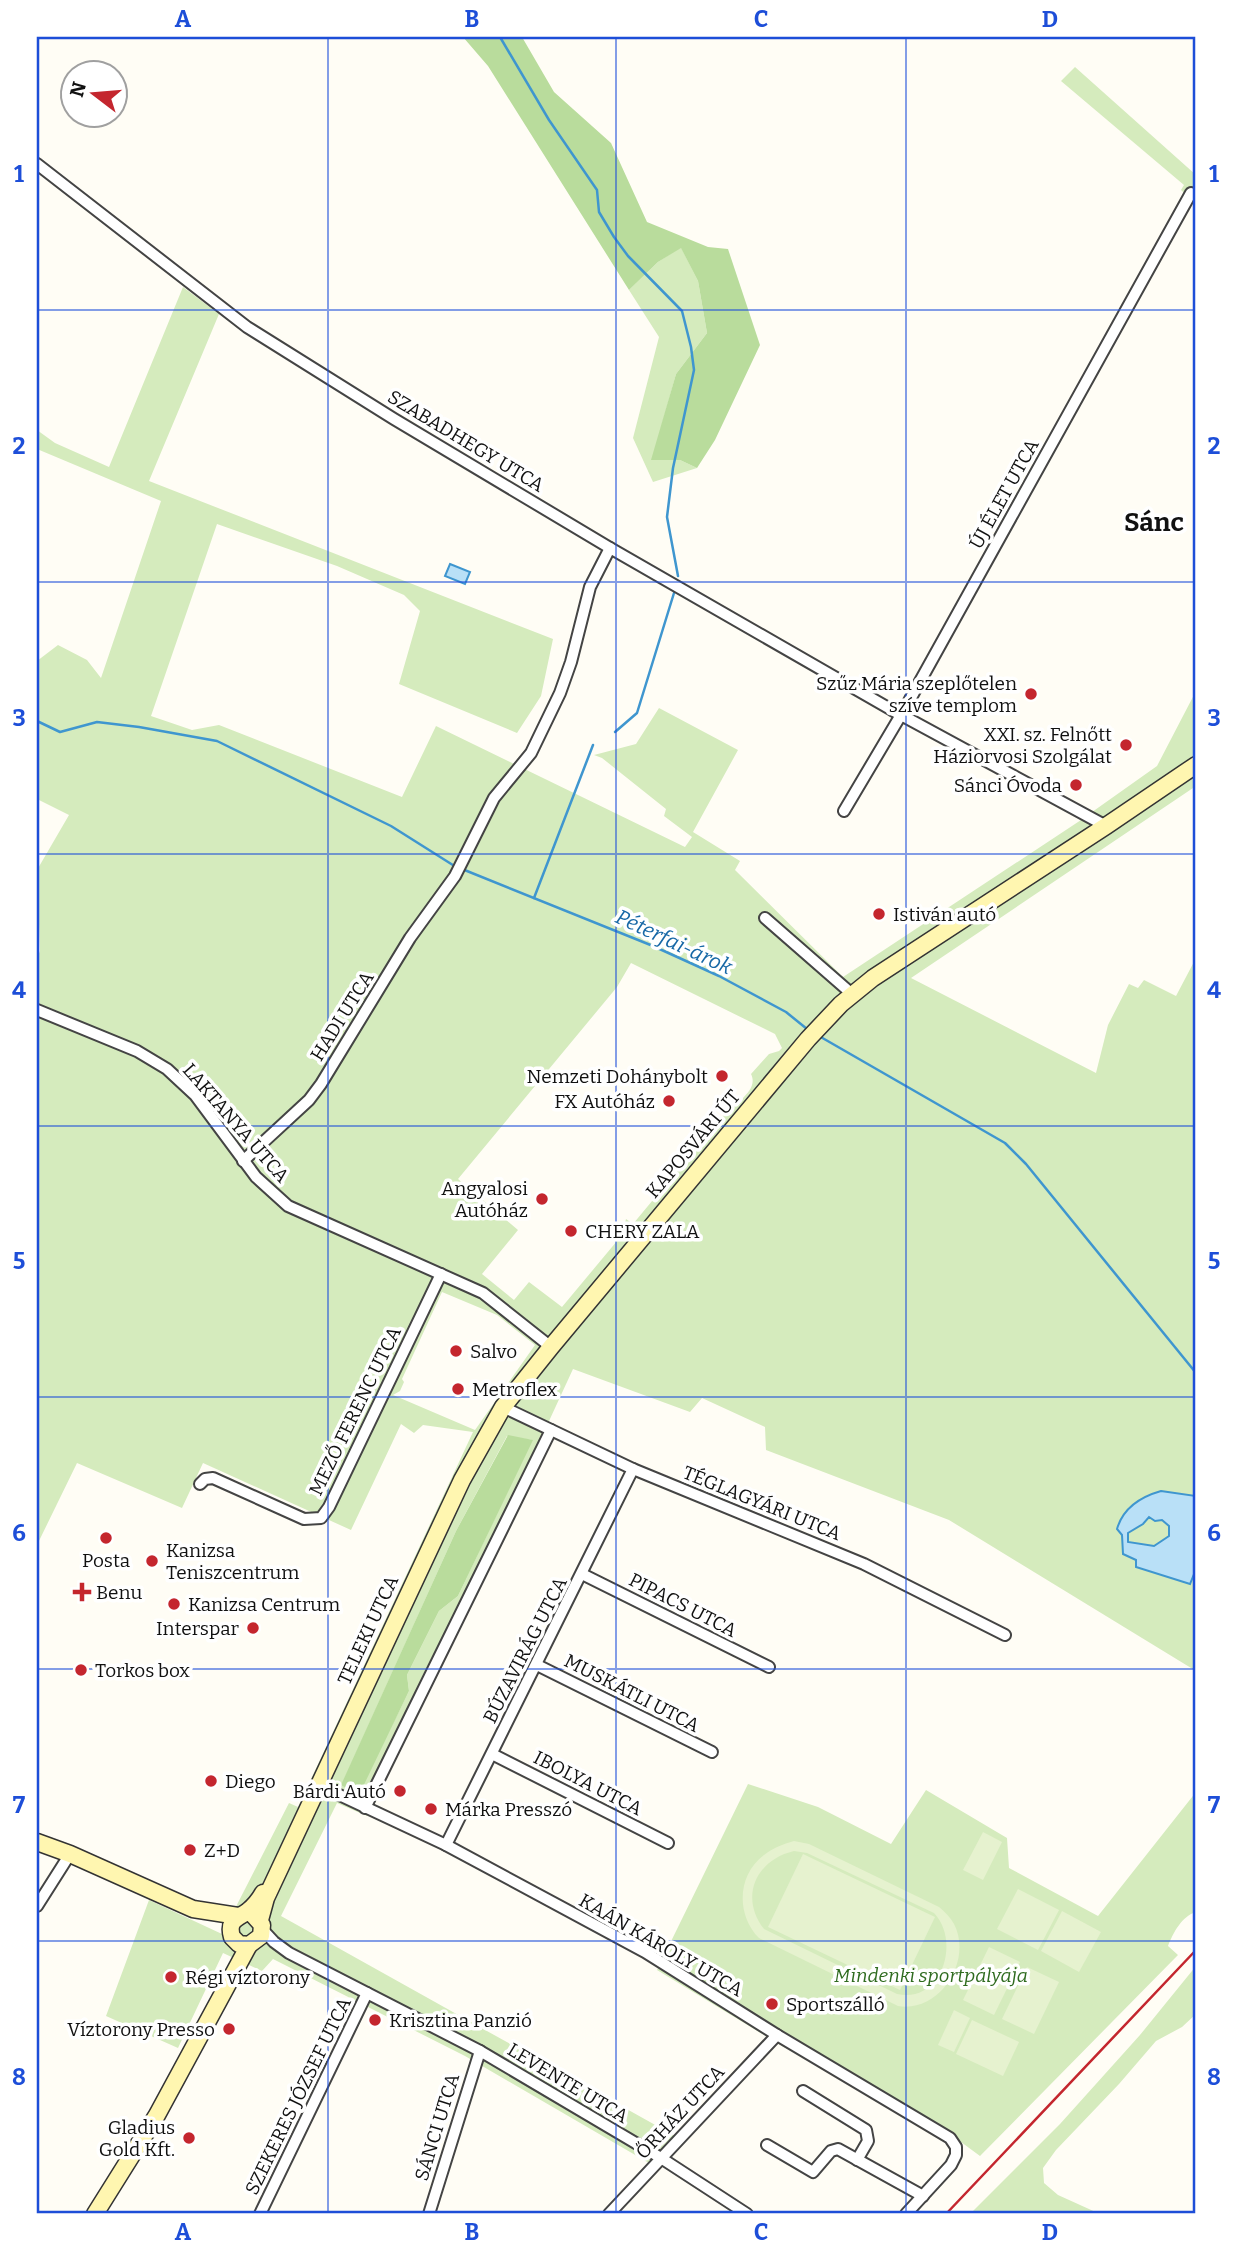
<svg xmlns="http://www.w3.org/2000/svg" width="1233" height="2251" font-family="Bitter,serif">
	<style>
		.green { fill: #d5ebbd; fill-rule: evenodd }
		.forest { fill: #b9dc9c }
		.pitch { fill: #e6f2cf; fill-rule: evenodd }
		.water { fill: #b9e0f7; stroke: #3f96cf; stroke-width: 2; fill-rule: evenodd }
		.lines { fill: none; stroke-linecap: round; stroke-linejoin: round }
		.stream { stroke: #3f96cf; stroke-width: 2.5 }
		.street-casing { stroke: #444; stroke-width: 14 }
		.secondary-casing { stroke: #333; stroke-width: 19 }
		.street { stroke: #fff; stroke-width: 10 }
		.secondary { stroke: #fff6b0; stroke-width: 16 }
		.rail { stroke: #c4262e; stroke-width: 2.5 }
		.grid { fill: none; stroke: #1d4ed8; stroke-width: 2; stroke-opacity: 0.55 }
		.poi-dot { fill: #c4262e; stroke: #fff; stroke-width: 2.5 }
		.labels { text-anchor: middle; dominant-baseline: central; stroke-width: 7; stroke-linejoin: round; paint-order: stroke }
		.street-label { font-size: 19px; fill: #111; stroke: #fff }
		.poi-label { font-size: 19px; fill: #111; stroke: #fff; text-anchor: start }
		.park-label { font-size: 19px; font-style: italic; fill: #2f6b1f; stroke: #fff }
		.water-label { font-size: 21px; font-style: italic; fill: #1768a6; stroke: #fff }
		.district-label { font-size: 26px; font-weight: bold; fill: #111; stroke: #fff }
		.neatline { fill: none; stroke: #1d4ed8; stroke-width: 2.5 }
		.grid-label { font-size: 23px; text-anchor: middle; font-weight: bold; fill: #1d4ed8 }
	</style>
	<rect width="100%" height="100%" fill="#fffdf5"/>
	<g class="green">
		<polygon points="1075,67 1196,175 1196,204 1181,190 1184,185 1061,81"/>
		<polygon points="681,247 698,281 707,333 676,374 652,460 680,460 697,468 653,482 633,438 659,337 629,290 658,262"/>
		<path d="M183,287L219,314L149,481L553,639L541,696L517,733L399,684L420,611L404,595L337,566L217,524L151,716L192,730L219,725L402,797L436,726L685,847L692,837L664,816L666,809L602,758L594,755L636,744L659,708L738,750L693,832L740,861L735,870L843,977L1078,822L1157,766L1196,691V786L911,978L1096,1073L1108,1025L1129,984L1138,988L1144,980L1176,996L1196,958V1671L949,1520L766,1450L765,1427L702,1398L690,1412L573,1369L367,1816L337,1803L281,1916L675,2136L649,2163L465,2056L273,1959L262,1971L223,1953L178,2048L106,2016L149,1900L222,1934L289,1803L298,1807L473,1432L423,1425L414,1433L401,1424L351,1530L203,1463L182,1508L77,1463L37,1545V958L40,951L37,870L69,815L37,799V661L58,645L87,660L101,678L161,501L37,449V430L55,443L109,467ZM631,963L775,1034L782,1048L779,1051L769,1054L751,1074C756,1084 749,1092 742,1099L731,1092L728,1095L734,1099L723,1111L725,1113L633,1224L626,1219L622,1235L562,1307L529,1282L514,1300L482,1274L518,1230L458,1179L617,987ZM442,1292L497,1315L535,1345L475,1430L393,1395L400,1391L404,1382L402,1379ZM507,1436L532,1440L458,1596L439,1611L407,1675L409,1691L358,1794L342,1784L456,1531Z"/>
		<path d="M748,1784L818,1807L891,1844L926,1790L1007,1838L1009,1868L1098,1916L1196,1792V1912C1182,1916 1173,1933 1168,1946L1178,1955L980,2156L961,2142L782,2046L657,1970Z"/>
		<polygon points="1196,1966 1196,2014 1182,2027 1156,2041 1119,2084 1056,2150 1043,2168 1044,2183 1058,2195 1100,2214 970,2214 1060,2124 1140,2035"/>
	</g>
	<g class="forest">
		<polygon points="463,37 522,37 554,92 611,143 647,222 708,247 728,249 760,345 715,440 697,468 680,460 651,460 676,374 707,333 698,281 681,248 658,262 629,290 488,66"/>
		<polygon points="508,1435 533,1440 458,1596 439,1611 407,1675 409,1691 359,1795 341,1785 456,1531"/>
	</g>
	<g class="pitch">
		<polygon points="983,1832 1002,1842 983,1880 963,1870"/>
		<path d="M794,1841L809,1844L939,1907C945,1912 950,1917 954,1924C973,1960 940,2013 898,2006L759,1938C736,1915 737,1875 764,1855C773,1848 783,1844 794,1841ZM794,1851L807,1853L934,1913C961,1941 942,2004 897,1994L764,1929C739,1897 756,1860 794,1851Z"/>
		<polygon points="803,1854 935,1917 900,1990 768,1927"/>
		<polygon points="1018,1889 1059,1910 1038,1950 997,1929"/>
		<polygon points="1062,1911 1101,1932 1079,1972 1041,1951"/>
		<polygon points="989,1947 1020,1962 994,2015 963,2000"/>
		<polygon points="1027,1967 1059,1982 1034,2034 1002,2019"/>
		<polygon points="954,2010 970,2018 954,2052 938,2045"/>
		<polygon points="972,2020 1019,2042 1003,2076 956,2054"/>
	</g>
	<g class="water">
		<polygon points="450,564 470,572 465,584 445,576"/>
		<path d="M1161,1491L1196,1496V1569L1190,1584L1136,1567V1560L1123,1554L1122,1535L1117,1529C1123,1508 1140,1497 1161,1491ZM1149,1517L1155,1521L1162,1520L1169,1526V1536L1154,1546L1128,1542V1533L1143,1524Z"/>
	</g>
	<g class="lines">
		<g class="stream">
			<polyline points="500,37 549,120 597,190 599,212 614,237 628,256 682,311 691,347 694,370 673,468 667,517 678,576"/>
			<polyline points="37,721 60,732 97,722 139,727 217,741 391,826 456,867"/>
			<polyline points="615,732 637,713 674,593"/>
			<polyline points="462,869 653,946 719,976 786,1012 807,1029"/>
			<polyline points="534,898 593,745"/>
			<polyline points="819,1036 1005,1143 1026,1164 1196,1373"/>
		</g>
		<g class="street-casing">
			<g id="street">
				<polyline points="37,164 247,327 394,419 610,548 892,710 1106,826"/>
				<polyline points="844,811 908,703 1191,193"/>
				<polyline points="765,918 852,994"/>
				<polyline points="37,1010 137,1051 167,1069 195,1095 256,1177 288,1206 483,1293 551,1347"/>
				<polyline points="243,1161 309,1100 321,1084 410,938 455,876 494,798 531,753 560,693 571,662 590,587 610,548"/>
				<polyline points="503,1407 633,1469 864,1564 1005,1635"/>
				<polyline points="200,1484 205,1479 213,1478 304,1519 321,1518 329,1507 441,1274"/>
				<polyline points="582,1574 769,1667"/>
				<polyline points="537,1665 712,1752"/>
				<polyline points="492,1754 668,1843"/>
				<polyline points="318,1785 446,1845 645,1952 777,2035 950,2138 956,2147 956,2155 951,2165 906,2214"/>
				<polyline points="365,1808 551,1430"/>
				<polyline points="446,1845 633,1469"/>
				<polyline points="37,1906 70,1854"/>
				<polyline points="262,1929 274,1942 289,1953 480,2051 661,2158 747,2214"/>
				<polyline points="803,2091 866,2130 868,2141 857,2160"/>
				<polyline points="767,2145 813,2172 831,2151 838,2149 923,2196"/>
				<polyline points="260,2214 367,1993"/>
				<polyline points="429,2214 480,2051"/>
				<polyline points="609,2214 777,2035"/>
			</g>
		</g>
		<g class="secondary-casing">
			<g id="secondary">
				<polyline points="37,1842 70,1854 193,1909 238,1916"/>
				<path d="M253,1915L262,1925L261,1936L249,1945L239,1944L232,1937C227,1920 237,1919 248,1911C254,1906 259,1900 263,1893"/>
				<polyline points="260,1920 266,1898 462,1480 503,1407 551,1347 808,1039 841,1004 873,978 1106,826 1196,765"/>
				<polyline points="95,2214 157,2115 249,1945"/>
			</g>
		</g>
		<use href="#street" class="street"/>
		<use href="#secondary" class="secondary"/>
		<polyline class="rail" points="946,2214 1196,1950"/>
	</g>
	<path class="grid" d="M328,37V2214M616,37V2214M906,37V2214M37,310H1196M37,582H1196M37,854H1196M37,1126H1196M37,1397H1196M37,1669H1196M37,1941H1196"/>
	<g class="poi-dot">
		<circle cx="1031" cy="694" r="7"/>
		<circle cx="1126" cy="745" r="7"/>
		<circle cx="1076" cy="785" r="7"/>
		<circle cx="879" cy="914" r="7"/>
		<circle cx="722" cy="1076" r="7"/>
		<circle cx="669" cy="1101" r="7"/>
		<circle cx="542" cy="1199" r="7"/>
		<circle cx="571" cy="1231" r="7"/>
		<circle cx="456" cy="1351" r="7"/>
		<circle cx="458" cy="1389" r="7"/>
		<circle cx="106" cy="1538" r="7"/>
		<circle cx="152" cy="1561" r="7"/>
		<path d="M78.5 1581.5h7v7h7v7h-7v7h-7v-7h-7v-7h7z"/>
		<circle cx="174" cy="1604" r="7"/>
		<circle cx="253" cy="1628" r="7"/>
		<circle cx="81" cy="1670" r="7"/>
		<circle cx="211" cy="1781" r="7"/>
		<circle cx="400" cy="1791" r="7"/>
		<circle cx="431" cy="1809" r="7"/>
		<circle cx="190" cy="1850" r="7"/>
		<circle cx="171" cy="1977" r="7"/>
		<circle cx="772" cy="2004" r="7"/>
		<circle cx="375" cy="2020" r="7"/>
		<circle cx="229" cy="2029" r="7"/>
		<circle cx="189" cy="2138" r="7"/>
	</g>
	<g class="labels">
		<g class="street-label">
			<text transform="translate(466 441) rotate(31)">SZABADHEGY UTCA</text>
			<text transform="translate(1004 494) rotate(-61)">ÚJ ÉLET UTCA</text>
			<text transform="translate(342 1016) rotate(-58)">HADI UTCA</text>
			<text transform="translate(236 1123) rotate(49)">LAKTANYA UTCA</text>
			<text transform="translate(693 1144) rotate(-50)">KAPOSVÁRI ÚT</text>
			<text transform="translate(355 1411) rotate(-64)">MEZŐ FERENC UTCA</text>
			<text transform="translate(762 1503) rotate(22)">TÉGLAGYÁRI UTCA</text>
			<text transform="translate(683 1605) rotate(27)">PIPACS UTCA</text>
			<text transform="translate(368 1630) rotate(-65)">TELEKI UTCA</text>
			<text transform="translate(525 1650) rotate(-63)">BÚZAVIRÁG UTCA</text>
			<text transform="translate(632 1693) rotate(27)">MUSKÁTLI UTCA</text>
			<text transform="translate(588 1783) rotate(27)">IBOLYA UTCA</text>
			<text transform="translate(661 1945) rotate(30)">KAÁN KÁROLY UTCA</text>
			<text transform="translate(568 2083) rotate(31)">LEVENTE UTCA</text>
			<text transform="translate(298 2096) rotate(-64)">SZEKERES JÓZSEF UTCA</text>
			<text transform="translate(680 2112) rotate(-47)">ŐRHÁZ UTCA</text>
			<text transform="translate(437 2127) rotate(-73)">SÁNCI UTCA</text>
		</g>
		<g class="poi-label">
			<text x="1017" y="683" text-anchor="end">Szűz Mária szeplőtelen<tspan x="1017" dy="22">szíve templom</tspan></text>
			<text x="1112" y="734" text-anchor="end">XXI. sz. Felnőtt<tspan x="1112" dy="22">Háziorvosi Szolgálat</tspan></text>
			<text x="1062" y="785" text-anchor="end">Sánci Óvoda</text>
			<text x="893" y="914">Istiván autó</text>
			<text x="708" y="1076" text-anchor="end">Nemzeti Dohánybolt</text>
			<text x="655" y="1101" text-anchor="end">FX Autóház</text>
			<text x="528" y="1188" text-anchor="end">Angyalosi<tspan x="528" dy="22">Autóház</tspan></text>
			<text x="585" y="1231">CHERY ZALA</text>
			<text x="470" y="1351">Salvo</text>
			<text x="472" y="1389">Metroflex</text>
			<text x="166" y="1550">Kanizsa<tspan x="166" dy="22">Teniszcentrum</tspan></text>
			<text x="106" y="1560" text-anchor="middle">Posta</text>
			<text x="96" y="1592">Benu</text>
			<text x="188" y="1604">Kanizsa Centrum</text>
			<text x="239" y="1628" text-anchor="end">Interspar</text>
			<text x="95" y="1670">Torkos box</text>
			<text x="225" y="1781">Diego</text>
			<text x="386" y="1791" text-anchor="end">Bárdi Autó</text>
			<text x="445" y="1809">Márka Presszó</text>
			<text x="204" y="1850">Z+D</text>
			<text x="185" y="1977">Régi víztorony</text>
			<text x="786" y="2004">Sportszálló</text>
			<text x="389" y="2020">Krisztina Panzió</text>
			<text x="215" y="2029" text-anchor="end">Víztorony Presso</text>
			<text x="175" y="2127" text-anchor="end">Gladius<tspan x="175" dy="22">Gold Kft.</tspan></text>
		</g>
		<g class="park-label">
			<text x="931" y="1975">Mindenki sportpályája</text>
		</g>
		<g class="water-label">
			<text transform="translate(674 942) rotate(25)">Péterfai-árok</text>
		</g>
		<g class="district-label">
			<text x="1154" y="522">Sánc</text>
		</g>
	</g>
	<rect width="1233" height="2251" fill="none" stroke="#ffffff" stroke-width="77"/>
	<g transform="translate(94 94) rotate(286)"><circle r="33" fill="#ffffff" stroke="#a0a0a0" stroke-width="2"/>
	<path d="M0-5L12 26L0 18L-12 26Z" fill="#c4262e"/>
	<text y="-10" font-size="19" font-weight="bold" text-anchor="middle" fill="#111111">N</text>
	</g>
	<rect x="38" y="38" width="1156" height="2174" class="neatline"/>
	<g class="grid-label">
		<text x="183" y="27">A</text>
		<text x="472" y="27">B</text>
		<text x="761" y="27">C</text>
		<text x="1050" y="27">D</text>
		<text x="19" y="182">1</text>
		<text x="1214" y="182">1</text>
		<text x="19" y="454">2</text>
		<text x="1214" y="454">2</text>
		<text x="19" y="726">3</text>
		<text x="1214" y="726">3</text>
		<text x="19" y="998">4</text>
		<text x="1214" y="998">4</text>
		<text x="19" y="1269">5</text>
		<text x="1214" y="1269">5</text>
		<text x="19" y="1541">6</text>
		<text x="1214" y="1541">6</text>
		<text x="19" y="1813">7</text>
		<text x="1214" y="1813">7</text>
		<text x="19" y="2085">8</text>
		<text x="1214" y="2085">8</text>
		<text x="183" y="2240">A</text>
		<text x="472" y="2240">B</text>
		<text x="761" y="2240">C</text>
		<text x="1050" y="2240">D</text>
	</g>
</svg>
